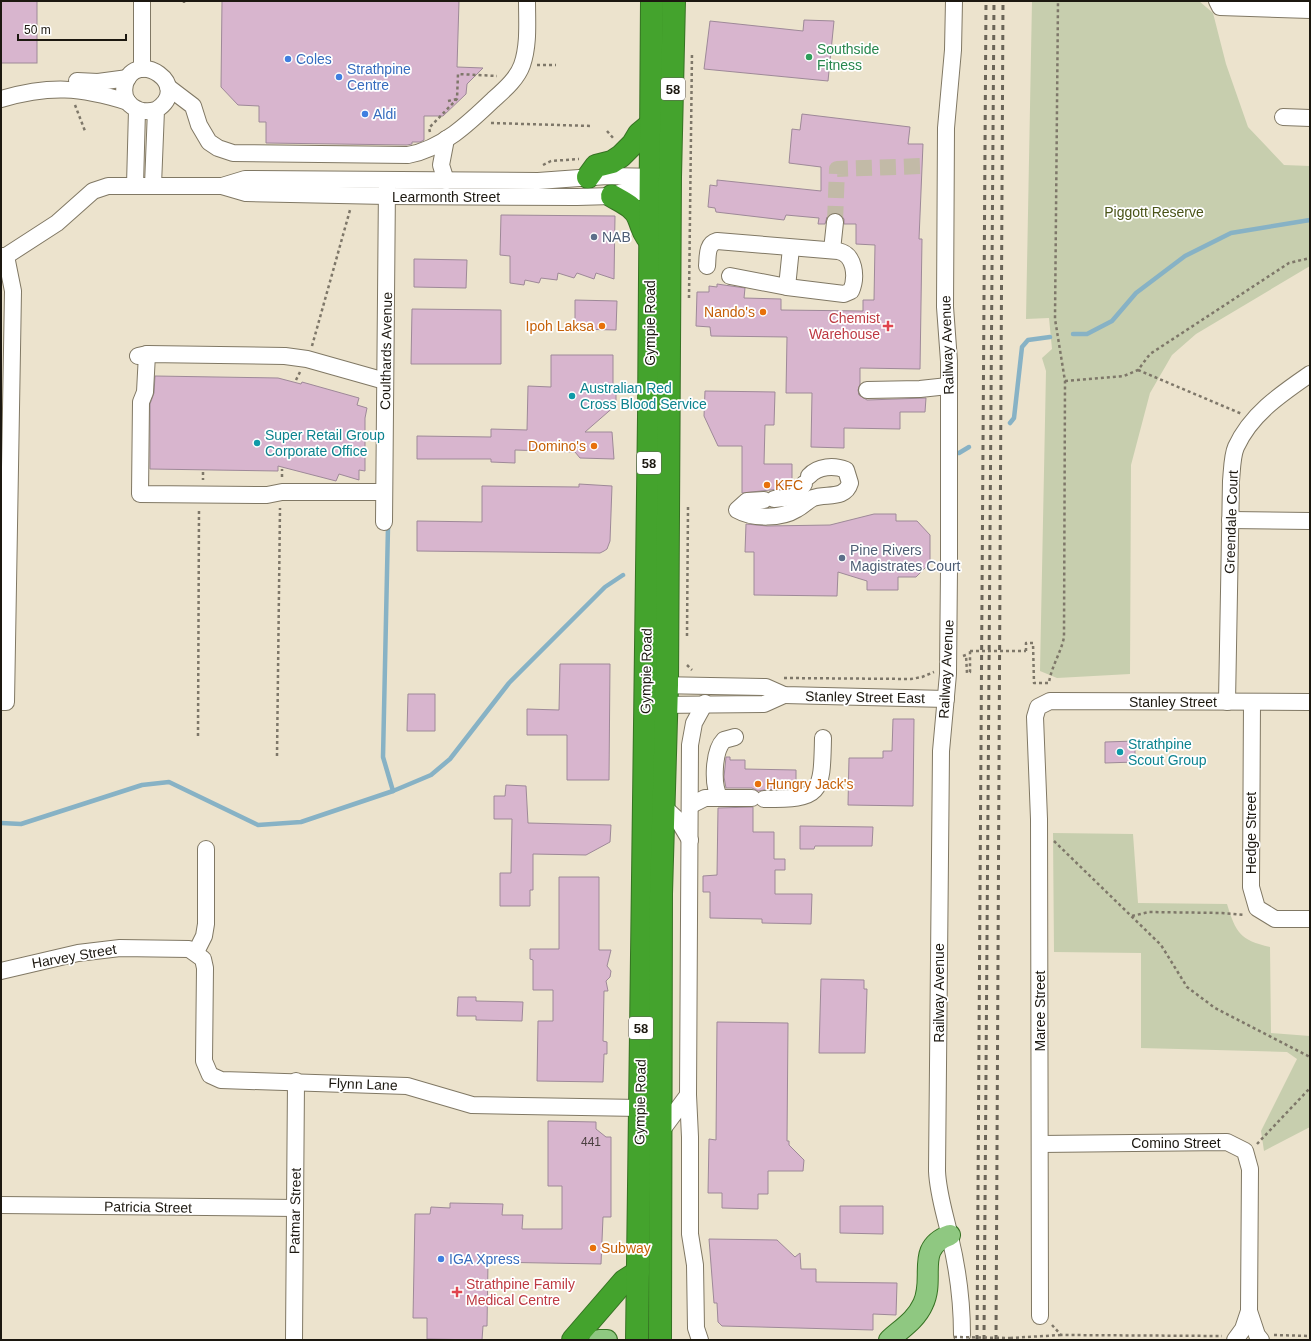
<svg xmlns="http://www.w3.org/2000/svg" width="1311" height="1341" font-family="Helvetica,sans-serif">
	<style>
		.green { fill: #c7ceae }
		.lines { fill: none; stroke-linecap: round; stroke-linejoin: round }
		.stream { stroke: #87b2c5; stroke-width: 4.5 }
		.building { fill: #d8b5ce; stroke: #9e8998 }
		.minor-tunnel { stroke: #c2baa7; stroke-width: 16; stroke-dasharray: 16 8; stroke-linecap: butt }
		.minor-casing { stroke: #807864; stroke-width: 18 }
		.major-casing { stroke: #367223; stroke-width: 22 }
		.highway-casing { stroke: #367223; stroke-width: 24 }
		.path { stroke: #7e7769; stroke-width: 2.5; stroke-dasharray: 3 3; stroke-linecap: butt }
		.minor { stroke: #fff; stroke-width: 16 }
		.major { stroke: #8fc881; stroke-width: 20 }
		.highway { stroke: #44a32d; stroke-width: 22 }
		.rail { stroke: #6a6457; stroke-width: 3; stroke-dasharray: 5 5; stroke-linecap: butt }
		.path-bridge { stroke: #7e7769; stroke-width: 2.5; stroke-dasharray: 3 3; stroke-linecap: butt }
		.leisure-dot { fill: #2e9e5b; stroke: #fff; stroke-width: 1.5 }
		.shop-dot { fill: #3f7fe0; stroke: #fff; stroke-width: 1.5 }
		.service-dot { fill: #5c6f8a; stroke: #fff; stroke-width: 1.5 }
		.food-dot { fill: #e8710a; stroke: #fff; stroke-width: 1.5 }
		.health-dot { fill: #e0444e; stroke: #fff; stroke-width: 1.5 }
		.culture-dot { fill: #0f9aa8; stroke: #fff; stroke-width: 1.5 }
		.labels { text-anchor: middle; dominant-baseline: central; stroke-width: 3.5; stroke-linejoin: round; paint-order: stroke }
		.number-label { font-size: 12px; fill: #4b3f40 }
		.shield { fill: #fff; stroke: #605d58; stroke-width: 1 }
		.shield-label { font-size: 13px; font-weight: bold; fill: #1c1810 }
		.leisure-label { font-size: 14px; fill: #27864d; stroke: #fff; text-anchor: start }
		.shop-label { font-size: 14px; fill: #366cbe; stroke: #fff; text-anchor: start }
		.street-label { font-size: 14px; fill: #1c1810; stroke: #fff }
		.park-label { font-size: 14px; fill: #495317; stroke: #fff }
		.service-label { font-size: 14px; fill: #4e5e75; stroke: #fff; text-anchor: start }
		.food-label { font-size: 14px; fill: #c56008; stroke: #fff; text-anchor: end }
		.health-label { font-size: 14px; fill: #be3a42; stroke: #fff; text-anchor: end }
		.culture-label { font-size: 14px; fill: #0d838f; stroke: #fff; text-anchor: start }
	</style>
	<rect width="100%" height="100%" fill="#ece3cd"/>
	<g class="green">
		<polygon points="1032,1 1199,1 1213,13 1226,64 1248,127 1284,165 1310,166 1310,266 1196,334 1172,355 1150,393 1131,465 1130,674 1057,678 1040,671 1046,371 1042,358 1052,349 1049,318 1026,319"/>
		<path d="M1053,833L1133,834L1138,903L1227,904C1236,933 1240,940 1270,947L1271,1033L1310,1036V1127L1264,1151L1261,1131L1297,1059L1287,1052L1141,1048V953L1054,952Z"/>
	</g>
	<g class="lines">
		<g class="stream">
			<polyline points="1073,334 1087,334 1112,321 1136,293 1185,256 1231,233 1310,220"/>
			<polyline points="1010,423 1014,418 1022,347 1028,340 1050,337"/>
			<polyline points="959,453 969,447"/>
			<polyline points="388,527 383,757 393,791"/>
			<polyline points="1,823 21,824 142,785 169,782 258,825 301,822 393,791 431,775 450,759 509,683 605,587 623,575"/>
		</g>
	</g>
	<g class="building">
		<rect x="1" y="1" width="36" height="62"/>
		<polygon points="222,1 459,1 457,67 483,68 467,84 466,94 443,116 424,116 424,140 420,142 412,142 412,144 407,145 266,143 266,122 259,122 259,106 238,105 221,87"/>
		<polygon points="804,20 834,21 828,81 704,69 710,21 803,31"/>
		<polygon points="802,114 910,127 908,144 923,144 919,239 922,239 920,369 860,368 860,384 858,390 859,395 867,400 926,398 925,412 900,412 900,429 844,428 844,448 811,447 812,393 786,393 787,337 711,336 710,327 696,326 697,292 709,292 709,286 717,287 717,284 745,288 744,298 781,299 781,310 863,311 863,300 874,300 875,245 856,244 856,224 844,224 844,219 840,214 832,213 827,217 825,224 818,224 819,218 786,215 784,220 716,212 715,208 708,207 710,185 717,186 717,180 821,191 821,167 789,163 792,129 800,130"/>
		<polygon points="501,215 615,216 614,279 596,273 594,279 577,273 574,278 558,273 557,280 541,278 539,283 525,280 524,285 510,283 510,256 500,255"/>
		<polygon points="414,259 467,260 466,288 414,287"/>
		<polygon points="575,300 617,301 616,330 575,329"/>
		<polygon points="412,309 501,310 501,364 411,364"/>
		<polygon points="551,355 613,355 613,388 616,388 616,405 585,432 612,432 614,459 580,458 575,452 515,450 515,463 491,462 491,459 417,459 417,436 491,437 491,429 527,430 528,386 551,387"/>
		<polygon points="155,376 278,378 301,384 302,382 359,398 357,405 367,408 365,418 365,471 359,470 359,480 339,474 336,481 278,466 278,471 150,469 150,404 154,393"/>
		<polygon points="705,391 775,392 774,425 765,425 764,464 792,464 792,483 789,488 742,493 742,446 718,446 704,416"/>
		<polygon points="579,484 612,486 610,541 607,549 604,551 600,553 417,551 417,521 482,522 482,486 579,487"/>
		<polygon points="874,514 896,514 896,521 917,521 930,535 930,563 916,577 898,577 898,590 867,590 867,581 838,572 837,596 754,595 754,552 745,552 746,524 767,526 830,525"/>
		<polygon points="560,664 610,664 609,780 567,780 567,735 527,735 527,709 559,710"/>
		<polygon points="408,694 435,694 435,731 407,731"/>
		<polygon points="893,719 914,719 913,806 848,805 849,758 883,758 883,751 892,751"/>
		<polygon points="1135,741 1135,762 1105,763 1105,742"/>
		<polygon points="726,757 730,757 730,760 745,760 745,769 796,770 796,788 764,790 758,791 752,788 726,788 724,777"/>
		<polygon points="506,785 526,786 528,823 611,825 610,842 586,855 533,854 533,890 530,890 530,906 500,906 500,873 511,873 512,819 494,819 494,796 505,796"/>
		<polygon points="753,807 753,832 774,832 774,859 785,859 785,870 775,870 775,894 812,894 811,924 762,923 762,919 710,918 710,892 703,892 703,876 717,875 718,808"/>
		<polygon points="800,826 873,827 872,846 815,846 814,849 800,849"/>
		<polygon points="559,877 599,877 599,950 611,950 607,966 611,971 610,977 606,981 608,991 604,991 603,1041 607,1042 607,1054 604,1054 603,1082 537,1081 538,1021 553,1021 553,990 533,990 533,960 530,959 530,949 559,949"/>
		<polygon points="821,979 864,980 864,989 867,989 865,1053 819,1053"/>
		<polygon points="458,997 476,997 476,1001 523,1002 522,1021 476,1020 476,1016 457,1016"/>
		<polygon points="717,1022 788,1023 787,1141 789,1141 789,1145 804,1160 803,1171 768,1171 768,1194 758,1194 758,1209 722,1208 722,1193 708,1193 709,1139 716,1140"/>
		<polygon points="548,1121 596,1122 596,1129 606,1137 611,1137 611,1217 603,1217 601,1264 488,1262 487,1326 483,1326 482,1340 427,1339 427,1318 413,1318 415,1214 430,1214 431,1207 450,1208 450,1203 503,1204 502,1215 523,1215 522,1229 562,1229 562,1186 548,1186"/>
		<polygon points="840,1206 883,1206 883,1234 840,1233"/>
		<polygon points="709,1239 777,1240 795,1257 800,1253 801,1269 816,1269 816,1282 897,1283 896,1315 873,1314 873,1330 722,1326 718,1322 717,1303 714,1303"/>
	</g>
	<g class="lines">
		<polyline class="minor-tunnel" points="835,222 837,169 923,166"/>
		<g class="minor-casing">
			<g id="minor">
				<polyline points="142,1 142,69"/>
				<path d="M954,1L953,50L946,128L945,307L949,361V568L948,674L941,751L937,1171C938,1194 945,1214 950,1237C958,1270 962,1301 962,1335"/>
				<polyline points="1217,1 1220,7 1310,10"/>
				<polyline points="77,81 98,82 128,78"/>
				<path d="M168,87L193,106L199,125L209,142L218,148L233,153L408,155C442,149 469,123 493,100C504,90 517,79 522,65C529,45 527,22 527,1"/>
				<path d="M1,99C50,85 80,87 128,102"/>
				<polyline points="1283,117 1310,118"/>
				<polyline points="446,139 441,165 446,181"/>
				<polyline points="135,185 137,110"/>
				<path d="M153,185L156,110C194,86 136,47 125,84C120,104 139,115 156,110"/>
				<polyline points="222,186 245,179 538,181 607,176 662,177"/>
				<polyline points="832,250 835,222"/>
				<polyline points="1,256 6,256 57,223 93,191 108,186 222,186 246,193 387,196 577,197 612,196 622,192 661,192"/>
				<path d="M707,266C708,257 706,244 717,241L838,251C855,254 857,277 851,291L844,294L787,287L730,276"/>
				<polyline points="787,287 791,248"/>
				<polyline points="147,354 145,392 141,402 140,494 267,495 282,492 384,492"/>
				<polyline points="138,356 147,354 285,356 307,359 385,381"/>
				<polyline points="867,390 920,389 948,386"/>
				<polyline points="774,499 794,497 804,484"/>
				<path d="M764,500L747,501L737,510C753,519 781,519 797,509C803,506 807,501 813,498C826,493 845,500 850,483L846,470C834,465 818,466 809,476"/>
				<polyline points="1230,520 1310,521"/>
				<polyline points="384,522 387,185"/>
				<polyline points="657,685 766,687 784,695 946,699"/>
				<polyline points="1,702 6,702 13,291 6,256"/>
				<path d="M1227,702L1231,481C1232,471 1232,456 1236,447C1251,414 1281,394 1310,374"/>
				<polyline points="1252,702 1251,887 1257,908 1275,919 1310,919"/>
				<polyline points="657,705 764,704 784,695"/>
				<path d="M720,798C712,786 713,751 724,740L735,737"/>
				<path d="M764,799C821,799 822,795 823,738"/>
				<polyline points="691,805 705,798 752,798"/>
				<polyline points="664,807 678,820 690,840"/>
				<polyline points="196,952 204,936 206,924 206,849"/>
				<polyline points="1,971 78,953 120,948 189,949 203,959 205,968 204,1061 210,1075 221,1080 407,1086 472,1105 640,1108"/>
				<polyline points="662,1130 688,1095"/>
				<polyline points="1040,1144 1227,1142 1245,1151 1250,1169 1249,1311 1243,1329 1235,1340"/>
				<polyline points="1,1205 295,1208"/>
				<polyline points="1249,1311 1257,1335 1261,1340"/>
				<polyline points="1040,1316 1039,819 1035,717 1038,707 1050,701 1310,702"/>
				<polyline points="294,1340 296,1081"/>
				<polyline points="700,1340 696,1328 695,1265 690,1234 690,1137 688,1095 690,745 694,723 705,703"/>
			</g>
		</g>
		<g class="major-casing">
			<g id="major">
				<polyline points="599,1340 607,1340"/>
				<path d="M889,1340C901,1329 916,1320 923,1304C936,1277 914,1248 950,1235"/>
			</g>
		</g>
		<g class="highway-casing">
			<g id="highway">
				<polyline points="588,177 596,166 612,162 621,156 633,144 639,134 651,124"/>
				<path d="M612,196C622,202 635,207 639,219C642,226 642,230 647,237"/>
				<polyline points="573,1340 624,1281 638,1272"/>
				<polyline points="637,1340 649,417 652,1"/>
				<polyline points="660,1340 661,894 667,685 670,177 674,1"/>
			</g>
		</g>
		<g class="path">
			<polyline points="184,3 184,1"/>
			<polyline points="537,65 556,65"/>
			<polyline points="448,101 457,99"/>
			<polyline points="75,105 85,131"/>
			<polyline points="491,123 592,126"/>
			<polyline points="607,131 614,139"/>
			<polyline points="430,132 429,128 457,99 458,74 497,76"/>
			<polyline points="543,165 551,161 579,159"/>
			<polyline points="689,298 692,53"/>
			<polyline points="312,346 350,210"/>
			<polyline points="1138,370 1242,414"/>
			<polyline points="296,380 300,372"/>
			<polyline points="1065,381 1124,376 1138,370 1150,354 1289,263 1310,258"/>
			<polyline points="203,472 203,480"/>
			<polyline points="282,477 282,469"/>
			<polyline points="687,636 688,507"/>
			<path d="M1026,651V643H1033L1034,683H1049C1051,667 1061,653 1064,637L1065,381L1055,319L1058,1"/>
			<polyline points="963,656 966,655 967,673 970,672 970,651"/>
			<polyline points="687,665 692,670"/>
			<polyline points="784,678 911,679 922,677 934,672"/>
			<polyline points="198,736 199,508"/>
			<polyline points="277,756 280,508"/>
			<polyline points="1054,841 1161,945 1187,987 1215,1008 1310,1057"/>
			<polyline points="1132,916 1149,912 1222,913 1244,915"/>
			<polyline points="1257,1144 1310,1088"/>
			<polyline points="1052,1325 1061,1335 1222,1336"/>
			<polyline points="1274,1335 1310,1336"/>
			<polyline points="1010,1338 1061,1335"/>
		</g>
		<use href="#minor" class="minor"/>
		<use href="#major" class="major"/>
		<use href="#highway" class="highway"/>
		<g class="rail">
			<polyline points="977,1340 986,1"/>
			<polyline points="984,1340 994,1"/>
			<polyline points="996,1340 1003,1"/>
		</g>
		<g class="path-bridge">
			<polyline points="970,651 1026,651"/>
			<polyline points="954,1337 1010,1338"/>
		</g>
	</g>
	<circle class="leisure-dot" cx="809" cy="57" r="4"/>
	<g class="shop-dot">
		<circle cx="288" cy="59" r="4"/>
		<circle cx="339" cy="77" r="4"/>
		<circle cx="365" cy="114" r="4"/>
		<circle cx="441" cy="1259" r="4"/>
	</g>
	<g class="service-dot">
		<circle cx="594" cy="237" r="4"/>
		<circle cx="842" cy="558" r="4"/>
	</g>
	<g class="food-dot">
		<circle cx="763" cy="312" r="4"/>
		<circle cx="602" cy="326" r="4"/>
		<circle cx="594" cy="446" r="4"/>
		<circle cx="767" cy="485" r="4"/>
		<circle cx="758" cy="784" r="4"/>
		<circle cx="593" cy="1248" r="4"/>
	</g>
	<g class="health-dot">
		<path d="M886 320h4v4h4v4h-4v4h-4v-4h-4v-4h4z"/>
		<path d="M455 1286h4v4h4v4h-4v4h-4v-4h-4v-4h4z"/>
	</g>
	<g class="culture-dot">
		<circle cx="572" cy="396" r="4"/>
		<circle cx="257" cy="443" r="4"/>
		<circle cx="1120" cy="752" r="4"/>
	</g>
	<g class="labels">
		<g class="number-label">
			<text x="591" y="1142">441</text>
		</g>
		<g class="shield">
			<rect x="661" y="78" width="24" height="22" rx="3"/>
			<rect x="637" y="452" width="24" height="22" rx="3"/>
			<rect x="629" y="1017" width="24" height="22" rx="3"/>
		</g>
		<g class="shield-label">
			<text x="673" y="89">58</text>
			<text x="649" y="463">58</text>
			<text x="641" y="1028">58</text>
		</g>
		<g class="leisure-label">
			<text x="817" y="49">Southside<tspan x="817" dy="16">Fitness</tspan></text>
		</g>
		<g class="shop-label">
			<text x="296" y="59">Coles</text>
			<text x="347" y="69">Strathpine<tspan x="347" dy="16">Centre</tspan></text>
			<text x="373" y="114">Aldi</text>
			<text x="449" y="1259">IGA Xpress</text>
		</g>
		<g class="street-label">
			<text x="446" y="197">Learmonth Street</text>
			<text transform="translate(650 323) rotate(-90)">Gympie Road</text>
			<text transform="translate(947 345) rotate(-92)">Railway Avenue</text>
			<text transform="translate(386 351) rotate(-89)">Coulthards Avenue</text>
			<text transform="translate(1231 522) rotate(-88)">Greendale Court</text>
			<text transform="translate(946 669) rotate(-87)">Railway Avenue</text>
			<text transform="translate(646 671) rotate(-89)">Gympie Road</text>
			<text transform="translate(865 697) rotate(1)">Stanley Street East</text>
			<text x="1173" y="702">Stanley Street</text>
			<text transform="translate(1251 833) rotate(-90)">Hedge Street</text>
			<text transform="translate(74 956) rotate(-10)">Harvey Street</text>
			<text transform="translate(939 993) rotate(-90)">Railway Avenue</text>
			<text transform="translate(1040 1011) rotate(-90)">Maree Street</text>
			<text transform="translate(363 1084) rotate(2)">Flynn Lane</text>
			<text transform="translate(640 1102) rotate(-89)">Gympie Road</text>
			<text x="1176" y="1143">Comino Street</text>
			<text transform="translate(148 1207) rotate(1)">Patricia Street</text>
			<text transform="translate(295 1211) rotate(-89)">Patmar Street</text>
		</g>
		<g class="park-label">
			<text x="1154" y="212">Piggott Reserve</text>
		</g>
		<g class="service-label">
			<text x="602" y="237">NAB</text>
			<text x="850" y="550">Pine Rivers<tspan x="850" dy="16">Magistrates Court</tspan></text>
		</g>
		<g class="food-label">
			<text x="755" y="312">Nando's</text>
			<text x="594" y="326">Ipoh Laksa</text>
			<text x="586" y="446">Domino's</text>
			<text x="775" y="485" text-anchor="start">KFC</text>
			<text x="766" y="784" text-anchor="start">Hungry Jack's</text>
			<text x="601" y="1248" text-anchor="start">Subway</text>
		</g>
		<g class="health-label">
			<text x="880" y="318">Chemist<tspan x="880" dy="16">Warehouse</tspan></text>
			<text x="466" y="1284" text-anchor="start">Strathpine Family<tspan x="466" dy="16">Medical Centre</tspan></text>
		</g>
		<g class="culture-label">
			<text x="580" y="388">Australian Red<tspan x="580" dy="16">Cross Blood Service</tspan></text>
			<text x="265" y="435">Super Retail Group<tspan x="265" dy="16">Corporate Office</tspan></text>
			<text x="1128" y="744">Strathpine<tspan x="1128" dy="16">Scout Group</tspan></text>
		</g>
	</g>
	<rect width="1311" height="1341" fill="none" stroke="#1c1810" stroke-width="4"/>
	<path d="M18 34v6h108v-6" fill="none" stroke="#1c1810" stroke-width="2"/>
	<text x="24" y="34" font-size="12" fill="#1c1810" stroke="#ffffff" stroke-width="3" paint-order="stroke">50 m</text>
</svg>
